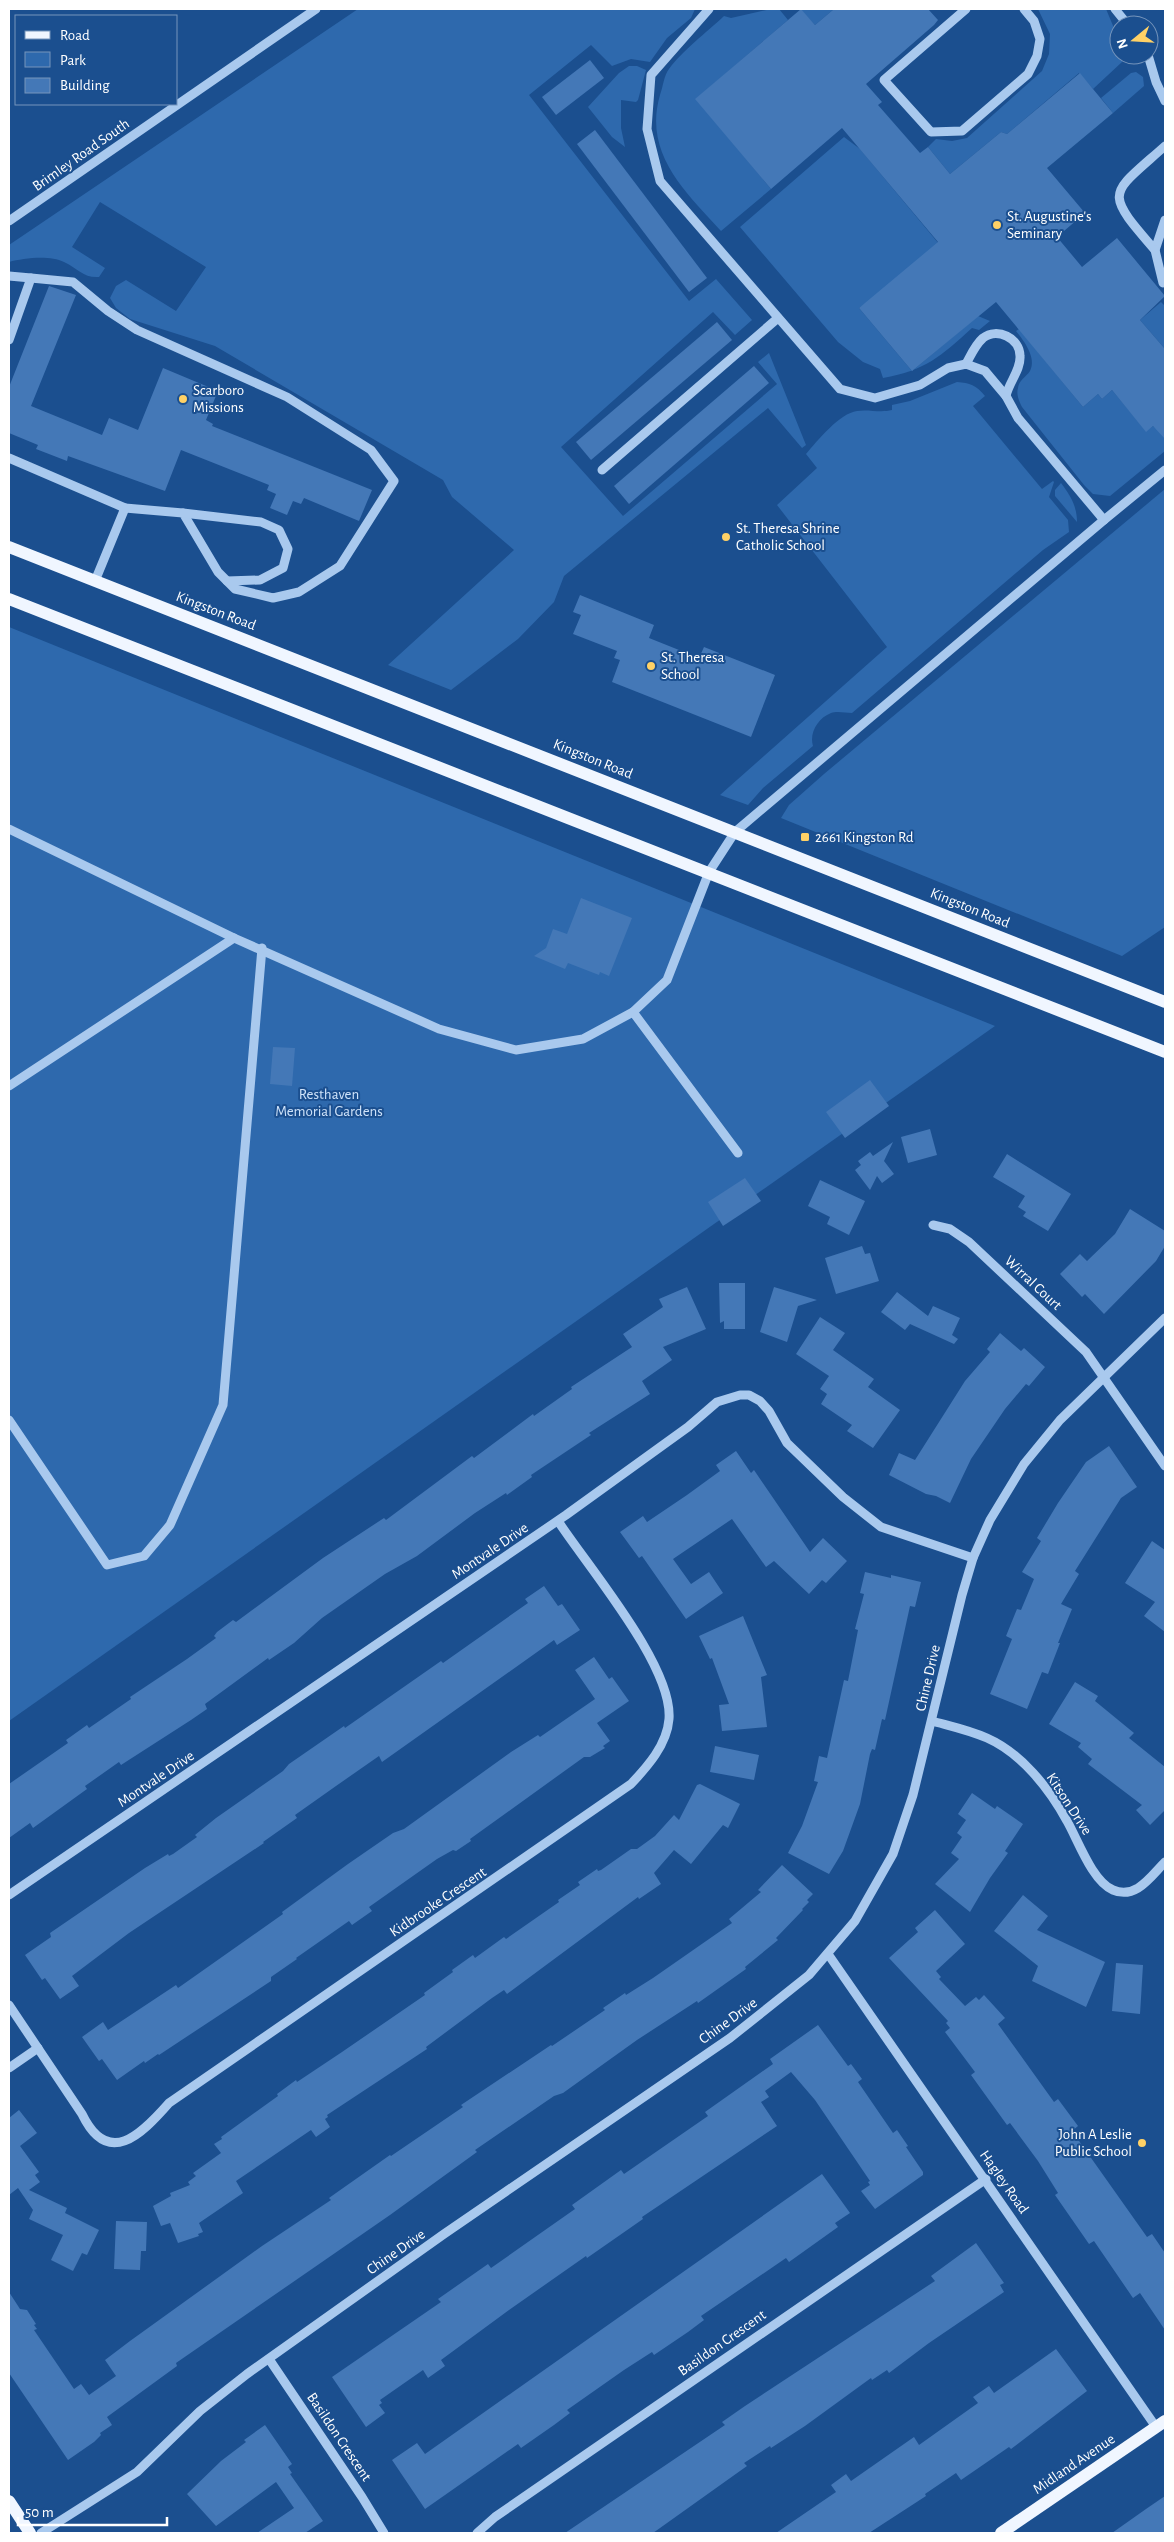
<svg xmlns="http://www.w3.org/2000/svg" width="1174" height="2542" font-family="'Alegreya Sans',sans-serif">
	<style>
		.green { fill: #2e69ad }
		.building { fill: #4478b7 }
		.lines { fill: none; stroke-linecap: round; stroke-linejoin: round }
		.minor { stroke: #a9c9ee; stroke-width: 9 }
		.major { stroke: #f0f6ff; stroke-width: 12 }
		.poi-dot { fill: #ffd166; stroke: #1b4f8f; stroke-width: 2 }
		.labels { text-anchor: middle; dominant-baseline: central; stroke-width: 4; stroke-linejoin: round; paint-order: stroke }
		.street-label { font-size: 15px; fill: #fff; stroke: #1b4f8f }
		.poi-label { font-size: 15px; fill: #fff; stroke: #1b4f8f; text-anchor: start }
		.park-label { font-size: 15px; fill: #cfe3fa; stroke: #1b4f8f }
	</style>
	<rect width="100%" height="100%" fill="#1b4f8f"/>
	<g class="green">
		<path d="M358,9H695L691,18L667,38L650,62L631,59L612,66L591,45L529,95L689,301L716,279L752,320L735,335L713,312L561,447L623,516L777,384L758,362L769,353L806,445L802,448L768,408L564,576L554,602L518,639L451,690L388,665L514,550L452,497L443,480L215,346L130,319L116,308L110,298L116,286L126,280L176,311L206,267L100,202L72,247L105,268L99,277C83,278 79,269 64,262C50,255 24,258 9,262V245Z"/>
		<path d="M771,9H779L788,20L696,99L771,189L721,231C685,192 643,153 660,95C663,87 664,75 669,69C681,52 708,31 724,16L731,18Z"/>
		<polygon points="800,9 834,9 815,25"/>
		<polygon points="1038,9 1106,9 1119,40 1119,55 1123,55 1122,62 1093,89 1079,73 1007,134 1001,132 950,174 928,147 936,139 952,141 967,138 1042,71 1049,54 1050,34"/>
		<polygon points="629,66 637,66 646,70 638,100 636,102 621,100 621,128 625,147 612,137 588,107 619,73"/>
		<polygon points="1136,72 1143,77 1144,86 1113,113 1101,98 1131,73"/>
		<path d="M844,137L860,149L944,250L859,308L912,371L978,316L990,321L979,330L972,328C940,357 926,370 883,378L880,369L863,362L838,342L740,227Z"/>
		<polygon points="1161,302 1165,306 1165,349 1140,320"/>
		<path d="M1019,329L1083,407L1098,394L1102,399L1112,390L1146,431L1153,426L1158,430L1165,424V451L1110,496L1093,494L1084,485L1022,407C1019,401 1016,394 1018,388C1019,380 1026,377 1030,371C1037,358 1024,341 1016,331Z"/>
		<path d="M957,382C970,383 976,385 985,396L973,406L1042,489L1053,481L1054,482L1049,497L1068,520L1069,532L1043,550L852,713C846,713 837,711 831,713C818,718 809,733 813,746L763,788L748,805L720,795L887,647L777,505L817,468L806,454C817,441 840,413 857,411C868,409 880,413 892,410V405L910,401Z"/>
		<path d="M1061,483C1070,495 1077,506 1077,522L1055,496V490Z"/>
		<polygon points="1165,489 1165,927 1122,956 781,818 789,805 824,774"/>
		<polygon points="9,627 995,1026 9,1721"/>
	</g>
	<g class="building">
		<polygon points="801,9 815,25 834,9 928,9 938,20 934,25 866,84 882,102 878,105 920,153 928,147 950,174 1001,132 1007,134 1080,73 1093,89 1113,113 1047,168 1085,213 1057,237 1082,267 1117,238 1165,296 1140,320 1165,349 1165,439 1153,426 1146,432 1112,390 1102,399 1098,394 1083,407 996,302 912,371 859,308 938,242 842,128 771,189 695,99"/>
		<polygon points="590,60 604,78 556,115 542,97"/>
		<polygon points="595,130 707,278 689,292 577,144"/>
		<polygon points="49,286 76,295 31,406 102,435 109,418 138,430 163,368 218,391 206,420 213,424 212,426 372,490 359,521 304,498 301,504 293,501 287,515 270,508 276,494 267,490 269,485 181,450 165,491 68,456 67,461 36,449 38,445 9,433 9,387"/>
		<polygon points="717,322 732,340 591,460 576,442"/>
		<polygon points="754,366 769,383 629,504 614,486"/>
		<polygon points="580,595 654,625 649,638 699,658 704,647 775,675 751,737 612,682 620,660 614,658 617,651 573,634 581,615 573,612"/>
		<polygon points="581,898 632,918 609,976 600,972 599,975 568,963 565,969 534,956 546,948 553,929 567,934"/>
		<polygon points="273,1047 295,1048 292,1086 270,1084"/>
		<polygon points="870,1080 889,1106 845,1138 826,1112"/>
		<polygon points="930,1129 937,1155 908,1163 901,1137"/>
		<polygon points="893,1142 884,1161 894,1174 882,1183 877,1176 870,1190 855,1170 861,1165 858,1161 870,1152 873,1156"/>
		<polygon points="1007,1154 1071,1194 1048,1231 1023,1216 1026,1212 1018,1207 1025,1196 993,1177"/>
		<polygon points="745,1178 761,1201 723,1226 708,1202"/>
		<polygon points="820,1180 865,1201 849,1235 827,1224 830,1217 808,1206"/>
		<polygon points="1130,1209 1165,1231 1165,1246 1156,1261 1104,1314 1085,1294 1082,1297 1060,1274 1080,1254 1087,1261 1115,1234"/>
		<polygon points="862,1246 865,1254 870,1253 879,1281 836,1294 825,1258"/>
		<polygon points="719,1283 745,1283 745,1329 724,1329 724,1321 720,1323"/>
		<polygon points="687,1287 706,1329 663,1347 672,1360 642,1381 650,1394 589,1433 591,1435 531,1475 532,1477 507,1495 506,1493 475,1513 417,1556 385,1574 322,1618 294,1643 269,1660 268,1658 205,1704 207,1709 191,1720 121,1765 119,1762 85,1786 87,1789 33,1828 30,1823 9,1838 9,1784 68,1743 66,1740 87,1725 89,1728 131,1699 130,1697 187,1659 216,1638 214,1636 217,1632 233,1620 236,1622 323,1558 384,1518 386,1520 472,1456 474,1458 533,1414 534,1416 572,1389 571,1387 632,1347 623,1334 663,1307 659,1299"/>
		<polygon points="774,1287 817,1300 798,1306 787,1342 760,1332"/>
		<polygon points="897,1292 928,1316 933,1306 960,1318 952,1335 958,1339 954,1344 910,1324 905,1330 881,1312"/>
		<polygon points="820,1317 845,1333 833,1350 874,1379 868,1387 900,1410 873,1448 847,1431 852,1425 821,1404 827,1394 820,1389 829,1376 796,1354"/>
		<polygon points="1000,1333 1021,1351 1024,1348 1045,1367 1029,1386 1026,1384 1005,1409 971,1459 950,1503 936,1496 926,1494 889,1475 899,1453 915,1460 965,1381 990,1352 987,1349"/>
		<polygon points="1109,1446 1137,1487 1121,1498 1075,1571 1079,1574 1061,1604 1072,1609 1058,1643 1060,1643 1048,1674 1042,1672 1027,1709 990,1694 1012,1639 1006,1636 1017,1609 1021,1610 1034,1579 1022,1572 1041,1541 1037,1538 1058,1503 1086,1462"/>
		<polygon points="736,1451 751,1473 754,1470 810,1552 823,1538 847,1561 826,1583 822,1580 809,1594 774,1561 766,1567 732,1519 673,1559 691,1584 709,1572 723,1593 686,1619 642,1556 639,1558 620,1532 643,1516 647,1522 687,1495 720,1471 716,1465"/>
		<polygon points="1152,1541 1165,1550 1165,1632 1144,1616 1155,1602 1125,1583"/>
		<polygon points="865,1572 891,1578 891,1575 921,1582 915,1607 910,1606 885,1720 882,1719 875,1750 872,1749 870,1754 860,1804 843,1851 829,1874 788,1853 802,1826 818,1782 814,1781 819,1756 827,1758 844,1680 848,1681 858,1630 855,1629 864,1594 860,1593"/>
		<polygon points="544,1586 558,1606 562,1604 580,1630 557,1645 554,1640 382,1762 379,1756 336,1786 295,1815 297,1818 263,1842 264,1843 129,1933 72,1976 79,1986 60,1999 45,1978 42,1980 25,1955 51,1937 50,1933 145,1868 168,1854 169,1856 173,1854 197,1837 195,1835 216,1818 283,1771 289,1764 344,1726 345,1728 441,1661 443,1663 528,1603 525,1599"/>
		<polygon points="743,1616 767,1675 761,1677 767,1727 722,1731 719,1705 729,1704 712,1658 710,1659 699,1636"/>
		<polygon points="594,1657 609,1679 612,1677 629,1701 597,1723 610,1741 603,1746 605,1748 590,1757 584,1757 470,1839 471,1841 456,1851 453,1850 437,1859 369,1907 372,1911 352,1925 349,1921 296,1958 297,1959 271,1977 271,1981 159,2055 158,2054 145,2063 144,2061 117,2080 102,2059 99,2061 82,2037 103,2022 108,2030 176,1985 178,1988 283,1914 282,1912 348,1864 393,1833 404,1829 511,1752 538,1735 540,1737 595,1699 575,1670"/>
		<polygon points="1075,1682 1098,1696 1095,1701 1134,1733 1129,1738 1165,1767 1165,1810 1150,1825 1136,1810 1142,1805 1088,1764 1092,1759 1078,1747 1081,1743 1049,1724"/>
		<polygon points="715,1746 759,1755 754,1780 710,1772"/>
		<polygon points="700,1784 740,1804 728,1828 723,1825 691,1864 674,1850 654,1873 661,1884 639,1899 638,1897 507,1994 504,1990 492,1998 426,2047 427,2049 327,2115 328,2117 325,2119 330,2127 316,2137 311,2130 236,2181 243,2193 199,2223 203,2232 198,2234 199,2236 178,2243 170,2223 161,2226 153,2206 171,2196 170,2193 190,2185 188,2182 196,2176 193,2173 221,2153 214,2144 222,2139 221,2137 278,2096 277,2094 296,2080 297,2082 342,2052 425,1995 424,1993 453,1972 452,1970 473,1955 475,1958 504,1937 506,1939 559,1902 558,1900 580,1885 578,1882 597,1869 598,1871 601,1870 631,1849 637,1849 655,1836 674,1815 679,1820 697,1785"/>
		<polygon points="972,1793 995,1809 997,1806 1023,1824 1005,1851 1008,1853 990,1878 970,1912 935,1884 959,1859 951,1853 962,1837 957,1833 966,1820 958,1814"/>
		<polygon points="782,1865 813,1894 807,1900 809,1902 802,1909 803,1910 776,1938 778,1940 745,1967 746,1969 698,2003 697,2001 637,2040 563,2093 554,2096 475,2150 477,2152 390,2215 176,2363 177,2366 107,2417 112,2425 100,2433 101,2435 94,2442 68,2460 9,2373 9,2292 20,2309 27,2310 36,2324 34,2325 37,2329 34,2330 74,2389 81,2384 89,2395 116,2376 105,2360 130,2341 262,2246 331,2200 329,2198 336,2193 390,2155 391,2156 463,2107 461,2105 551,2045 552,2046 605,2010 603,2008 625,1993 626,1995 653,1978 732,1923 729,1919 761,1892 758,1890"/>
		<polygon points="1023,1895 1048,1916 1037,1930 1105,1962 1086,2007 1032,1981 1038,1966 994,1931"/>
		<polygon points="935,1910 965,1944 936,1971 941,1977 939,1979 965,2006 976,1997 979,2000 984,1995 1005,2018 998,2024 1054,2102 1058,2099 1078,2126 1072,2131 1147,2237 1152,2234 1165,2253 1165,2330 1140,2293 1133,2298 1094,2241 1089,2244 1055,2195 1058,2193 1038,2161 1010,2123 1007,2125 971,2075 975,2072 945,2032 950,2028 946,2023 948,2021 889,1958 918,1932 915,1928"/>
		<polygon points="1116,1963 1143,1965 1140,2014 1112,2011"/>
		<polygon points="818,2025 848,2066 851,2064 862,2079 858,2082 893,2133 897,2130 908,2146 906,2147 923,2172 923,2175 875,2209 861,2191 870,2185 868,2182 870,2181 815,2100 791,2072 765,2091 769,2097 761,2102 777,2126 642,2217 643,2219 587,2258 586,2256 509,2310 441,2360 445,2366 428,2378 423,2370 380,2400 382,2403 379,2405 385,2413 366,2427 332,2377 441,2302 438,2299 488,2264 491,2268 575,2209 572,2205 621,2170 624,2174 708,2116 705,2112 773,2064 770,2059"/>
		<polygon points="19,2110 37,2133 20,2146 39,2172 35,2175 40,2182 29,2190 67,2208 65,2213 99,2230 87,2255 82,2253 73,2271 51,2260 63,2235 29,2219 33,2210 18,2188 9,2195 9,2118"/>
		<polygon points="822,2174 850,2213 835,2223 838,2227 789,2262 786,2258 701,2316 704,2320 688,2332 654,2355 652,2352 624,2370 567,2410 570,2413 554,2425 521,2448 518,2444 425,2509 392,2460 417,2443 425,2454"/>
		<polygon points="116,2221 147,2222 146,2251 141,2251 140,2270 114,2269"/>
		<polygon points="976,2243 1004,2283 1000,2285 1004,2292 929,2343 889,2373 887,2370 872,2380 871,2378 805,2426 771,2448 770,2446 744,2463 747,2466 653,2533 565,2533 725,2425 722,2422 745,2406 935,2281 931,2276 935,2273"/>
		<polygon points="1056,2349 1087,2391 1011,2449 1009,2447 961,2480 956,2473 925,2494 926,2496 869,2533 776,2533 836,2492 831,2485 846,2474 851,2481 914,2437 919,2445 978,2403 973,2397 989,2386 994,2393"/>
		<polygon points="265,2425 292,2464 288,2467 292,2473 290,2474 323,2521 305,2533 257,2533 294,2508 276,2482 216,2526 187,2494 221,2461 246,2442 244,2440"/>
		<polygon points="1165,2496 1165,2533 1112,2533 1146,2509"/>
	</g>
	<g class="lines">
		<g class="minor">
			<polyline points="966,9 884,80 931,132 962,131 1028,74 1037,56 1040,39 1034,21 1024,9"/>
			<polyline points="1115,9 1128,25"/>
			<polyline points="1148,55 1156,82 1165,101"/>
			<path d="M1165,146C1109,196 1103,190 1155,250L1165,220"/>
			<polyline points="9,221 316,9"/>
			<polyline points="1155,250 1163,283"/>
			<polyline points="9,276 31,278 9,340"/>
			<polyline points="31,278 73,282 108,311 137,330 287,397 371,450 394,481 340,566 299,592 273,598 235,589 218,572 183,513 125,508"/>
			<path d="M966,364C971,355 975,345 983,338C997,327 1020,338 1020,356C1021,370 1009,382 1006,396"/>
			<polyline points="9,458 125,508 95,581"/>
			<polyline points="602,470 778,318"/>
			<polyline points="183,513 261,522 279,530 288,549 283,568 260,580 227,581"/>
			<polyline points="1104,520 1165,470"/>
			<polyline points="9,829 234,938 439,1029 516,1050 583,1039 633,1012 667,980 709,872 735,832 1104,520 1018,418 1006,396 985,371 966,364 948,368 920,385 875,398 840,389 660,181 647,129 651,75 709,9"/>
			<polyline points="633,1012 738,1153"/>
			<polyline points="9,1086 234,938"/>
			<polyline points="933,1225 950,1229 969,1242 1086,1352 1165,1466"/>
			<polyline points="9,1420 107,1565 144,1556 170,1525 223,1405 262,948"/>
			<path d="M932,1721C950,1726 969,1730 987,1738C1021,1753 1049,1788 1067,1821C1078,1840 1092,1881 1113,1890C1136,1900 1151,1876 1165,1862"/>
			<polyline points="9,1895 566,1515 688,1427 717,1402 740,1395 749,1395 760,1401 769,1411 787,1443 843,1497 881,1527 973,1558"/>
			<polyline points="828,1954 1156,2427"/>
			<path d="M9,2005L82,2114C108,2168 141,2135 169,2103L631,1784C647,1767 667,1745 669,1719C673,1666 588,1567 558,1521"/>
			<polyline points="9,2068 38,2048"/>
			<polyline points="269,2359 362,2497 384,2533"/>
			<polyline points="41,2533 137,2472 200,2411 247,2374 444,2234 730,2038 809,1975 855,1921 893,1854 913,1795 962,1595 973,1558 990,1520 1024,1464 1060,1420 1165,1318"/>
			<polyline points="477,2533 495,2517 986,2179"/>
		</g>
		<g class="major">
			<polyline points="9,547 1165,1002"/>
			<polyline points="9,599 1165,1052"/>
			<polyline points="9,2501 30,2533"/>
			<polyline points="1001,2533 1165,2421"/>
		</g>
	</g>
	<g class="poi-dot">
		<circle cx="997" cy="225" r="5"/>
		<circle cx="183" cy="399" r="5"/>
		<circle cx="726" cy="537" r="5"/>
		<circle cx="651" cy="666" r="5"/>
		<rect x="800" y="832" width="10" height="10" rx="2.5"/>
		<circle cx="1142" cy="2143" r="5"/>
	</g>
	<g class="labels">
		<g class="street-label">
			<text transform="translate(81 155) rotate(-35)">Brimley Road South</text>
			<text transform="translate(216 611) rotate(21)">Kingston Road</text>
			<text transform="translate(593 759) rotate(22)">Kingston Road</text>
			<text transform="translate(970 908) rotate(22)">Kingston Road</text>
			<text transform="translate(1033 1283) rotate(43)">Wirral Court</text>
			<text transform="translate(490 1551) rotate(-34)">Montvale Drive</text>
			<text transform="translate(928 1678) rotate(-77)">Chine Drive</text>
			<text transform="translate(156 1779) rotate(-34)">Montvale Drive</text>
			<text transform="translate(1069 1804) rotate(57)">Kitson Drive</text>
			<text transform="translate(438 1902) rotate(-34)">Kidbrooke Crescent</text>
			<text transform="translate(728 2021) rotate(-36)">Chine Drive</text>
			<text transform="translate(1004 2182) rotate(55)">Hagley Road</text>
			<text transform="translate(396 2252) rotate(-35)">Chine Drive</text>
			<text transform="translate(722 2343) rotate(-35)">Basildon Crescent</text>
			<text transform="translate(339 2437) rotate(56)">Basildon Crescent</text>
			<text transform="translate(1074 2464) rotate(-34)">Midland Avenue</text>
		</g>
		<g class="poi-label">
			<text x="1007" y="216">St. Augustine's<tspan x="1007" dy="17">Seminary</tspan></text>
			<text x="193" y="390">Scarboro<tspan x="193" dy="17">Missions</tspan></text>
			<text x="736" y="528">St. Theresa Shrine<tspan x="736" dy="17">Catholic School</tspan></text>
			<text x="661" y="657">St. Theresa<tspan x="661" dy="17">School</tspan></text>
			<text x="815" y="837">2661 Kingston Rd</text>
			<text x="1132" y="2134" text-anchor="end">John A Leslie<tspan x="1132" dy="17">Public School</tspan></text>
		</g>
		<g class="park-label">
			<text x="329" y="1094">Resthaven<tspan x="329" dy="17">Memorial Gardens</tspan></text>
		</g>
	</g>
	<rect width="1174" height="2542" fill="none" stroke="#ffffff" stroke-width="20"/>
	<rect x="15" y="15" width="162" height="90" fill="#1b4f8f" stroke="#7695bc"/>
	<rect x="25" y="31" width="25" height="8" fill="#f0f6ff" stroke="#7695bc"/>
	<text x="60" y="40" font-size="15" fill="#ffffff">Road</text>
	<rect x="25" y="52" width="25" height="15" fill="#2e69ad" stroke="#7695bc"/>
	<text x="60" y="65" font-size="15" fill="#ffffff">Park</text>
	<rect x="25" y="78" width="25" height="15" fill="#4478b7" stroke="#7695bc"/>
	<text x="60" y="90" font-size="15" fill="#ffffff">Building</text>
	<g transform="translate(1134 40) rotate(252)"><circle r="24" fill="#1b4f8f" stroke="#7695bc"/>
	<path d="M0-4L9 19L0 12L-9 19Z" fill="#ffd166"/>
	<text y="-8" font-size="14" font-weight="bold" text-anchor="middle" fill="#ffffff">N</text>
	</g>
	<path d="M18 2517v8h149v-8" fill="none" stroke="#ffffff" stroke-width="2.5"/>
	<text x="25" y="2517" font-size="15" fill="#ffffff" stroke="#1b4f8f" stroke-width="4" paint-order="stroke">50 m</text>
</svg>
